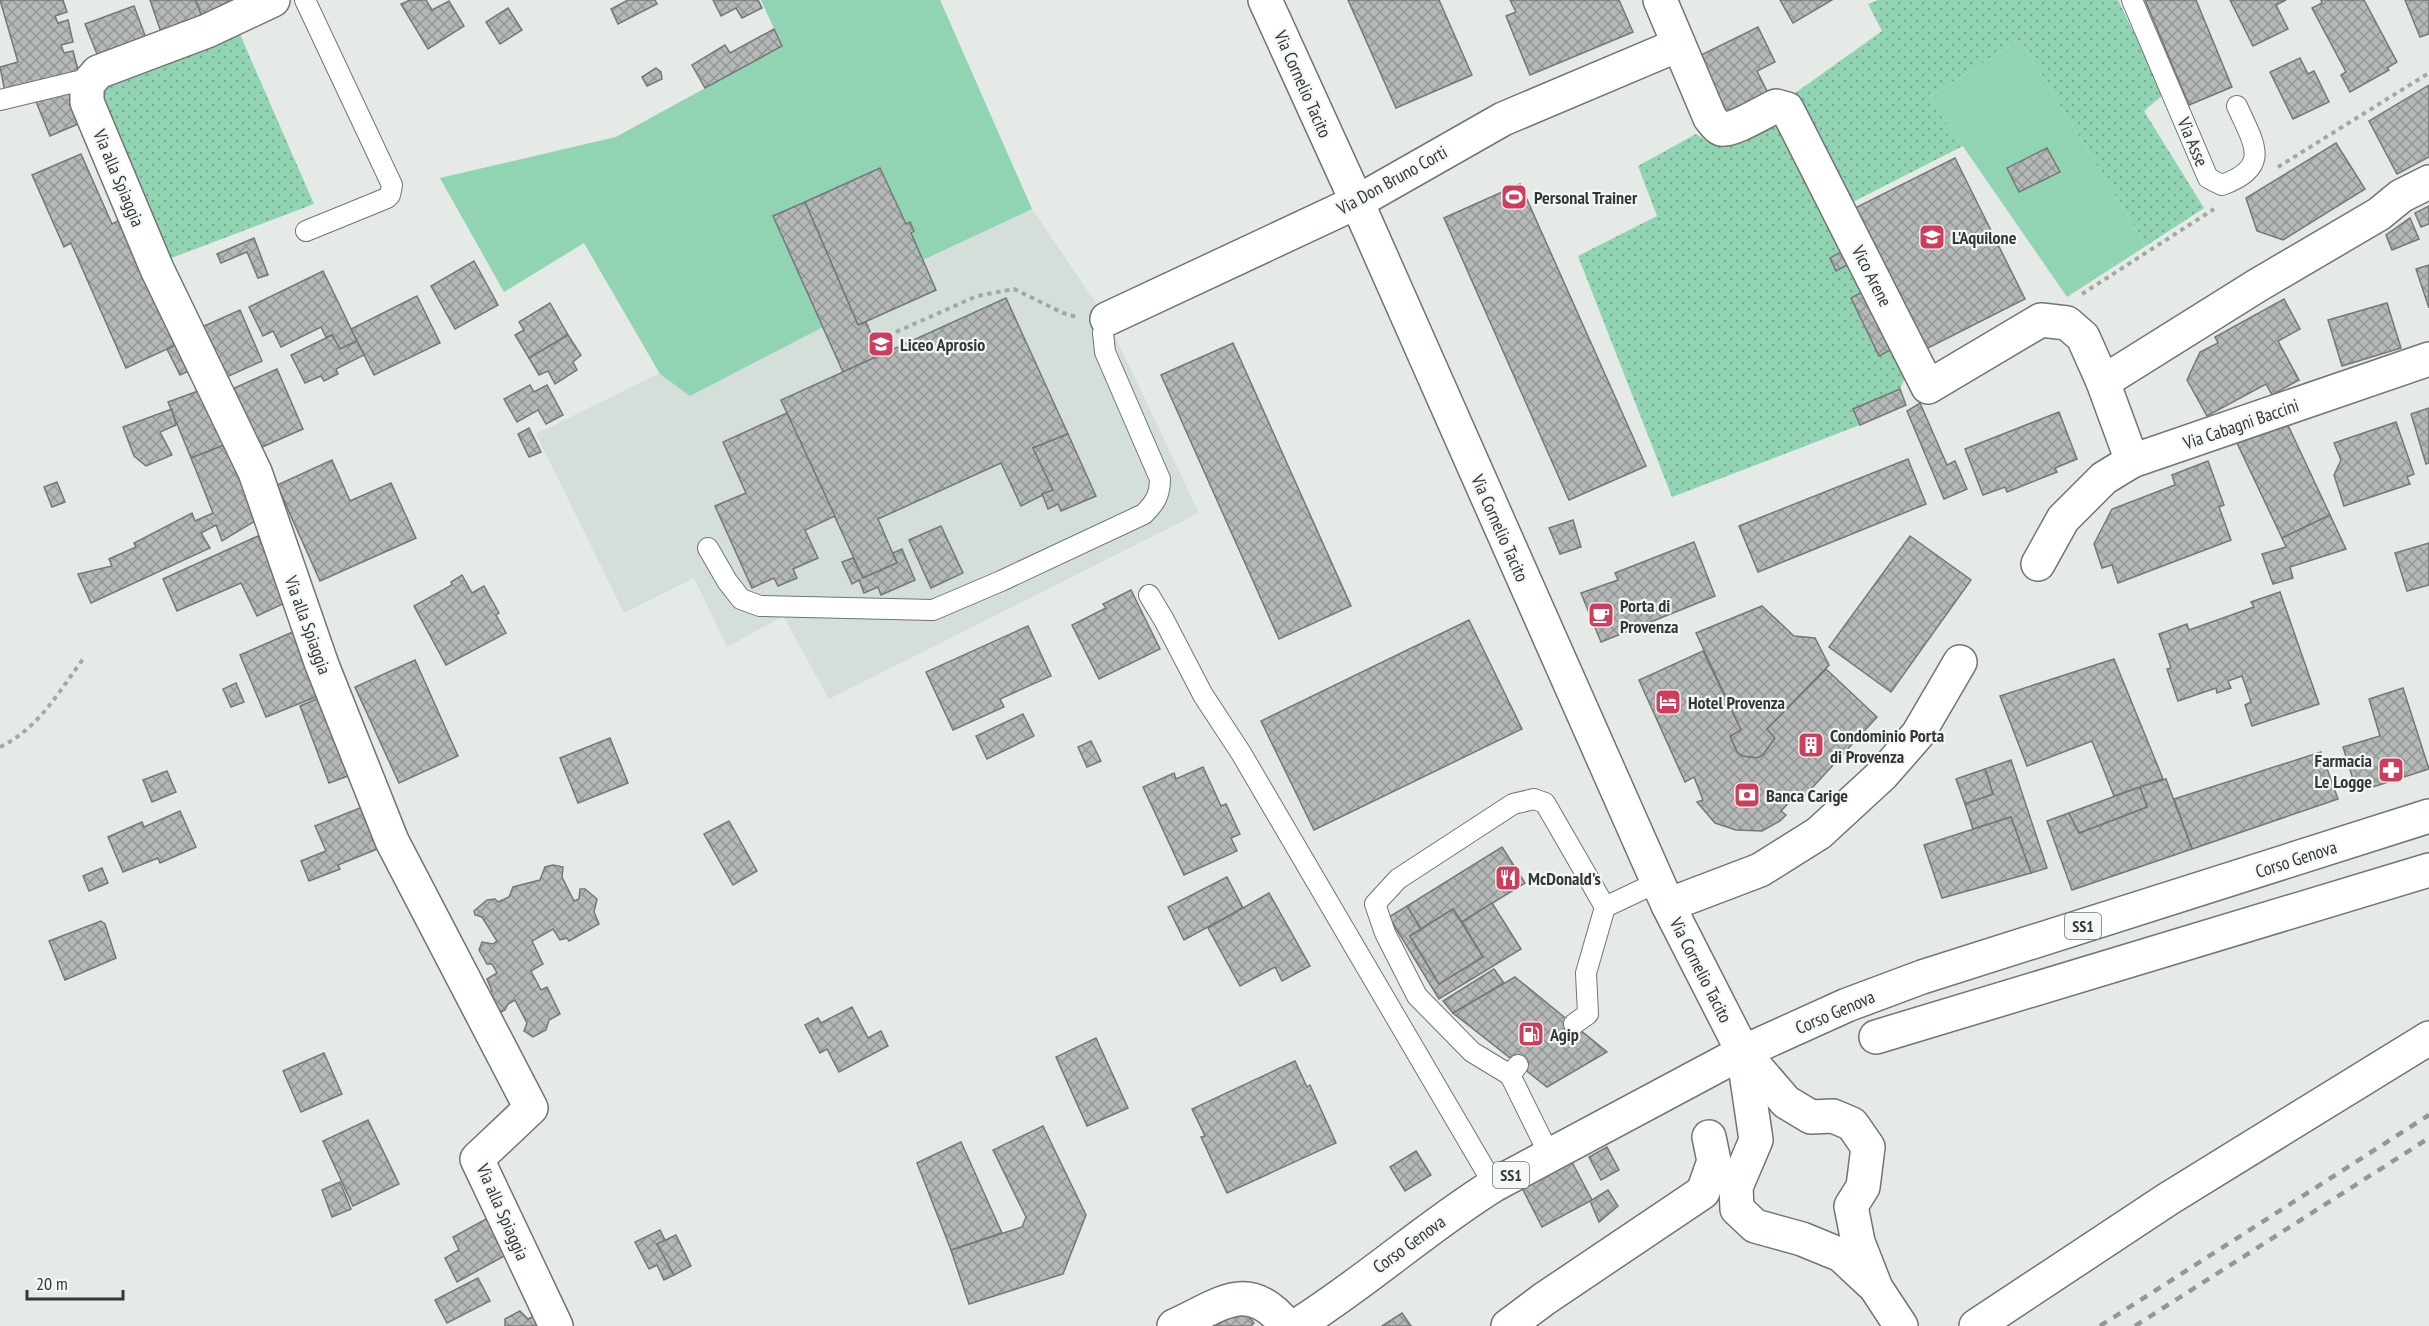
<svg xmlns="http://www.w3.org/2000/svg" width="2429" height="1326" font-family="'PT Sans Narrow',sans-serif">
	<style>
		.built { fill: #d3dfd8 }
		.grass { fill: url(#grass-dots) }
		.garden { fill: #91d4b3 }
		.building { fill: url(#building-cross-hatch); stroke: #757876; stroke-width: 1.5 }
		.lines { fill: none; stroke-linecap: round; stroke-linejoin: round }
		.lane-casing { stroke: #717472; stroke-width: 22 }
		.street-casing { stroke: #717472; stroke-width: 36 }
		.primary-casing { stroke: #717472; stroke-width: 36 }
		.path { stroke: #a3a7a5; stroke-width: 4; stroke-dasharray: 4.5 4.5; stroke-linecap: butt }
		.lane { stroke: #fff; stroke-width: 20 }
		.street { stroke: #fff; stroke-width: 33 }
		.primary { stroke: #fff; stroke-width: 33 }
		.rail { stroke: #939795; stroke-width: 4.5; stroke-dasharray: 8 8; stroke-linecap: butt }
		.labels { text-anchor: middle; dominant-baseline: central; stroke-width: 4.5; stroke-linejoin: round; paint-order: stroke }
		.shield { fill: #f3f7f5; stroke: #6e716f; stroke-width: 1.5 }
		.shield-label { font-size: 16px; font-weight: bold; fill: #353736 }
		.street-label { font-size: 18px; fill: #353736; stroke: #f3f7f5 }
		.poi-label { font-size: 18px; font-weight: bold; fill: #353736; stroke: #f3f7f5; text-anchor: start }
	</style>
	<defs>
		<pattern id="grass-dots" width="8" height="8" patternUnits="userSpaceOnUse" patternTransform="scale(1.5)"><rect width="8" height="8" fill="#91d4b3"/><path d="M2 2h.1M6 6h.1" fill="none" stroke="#77ad92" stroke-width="1.8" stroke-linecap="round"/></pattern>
		<pattern id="building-cross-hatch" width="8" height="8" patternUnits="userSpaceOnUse" patternTransform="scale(1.5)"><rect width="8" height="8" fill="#b4b8b6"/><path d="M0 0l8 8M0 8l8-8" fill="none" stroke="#939695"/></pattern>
	</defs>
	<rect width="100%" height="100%" fill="#e5eae7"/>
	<polygon class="built" points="761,0 940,0 1032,209 1107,319 1199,513 829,699 783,616 727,647 694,578 624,613 536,434 660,373 584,243 504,292 440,178 616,137 782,46"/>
	<g class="grass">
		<polygon points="1878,0 2118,0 2164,94 2144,111 2204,208 2146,246 2020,40 1929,97 1963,146 1845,206 1791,96 1882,31 1868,4"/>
		<polygon points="239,32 314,204 161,262 99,108 100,82"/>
		<polygon points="1778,117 1844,250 1830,258 1836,270 1851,263 1864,291 1851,298 1879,355 1892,349 1906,375 1900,389 1854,409 1860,425 1672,497 1578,256 1657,216 1638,166 1696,134 1708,142 1718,145"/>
	</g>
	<g class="garden">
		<polygon points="761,0 940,0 1032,209 923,260 911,233 914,231 910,222 906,224 880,168 774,216 823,327 690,396 660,374 584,243 504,292 440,178 616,137 782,46"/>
		<polygon points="2020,40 2146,246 2067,297 1929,97"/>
	</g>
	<g class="building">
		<polygon points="0,0 63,0 67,12 55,16 58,23 68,20 73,42 61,45 64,53 73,51 79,73 5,92 0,67 18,62"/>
		<polygon points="150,0 196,0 204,23 163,38"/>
		<polygon points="196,0 247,0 204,23"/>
		<polygon points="410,0 426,0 432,10 449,1 464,26 428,49 401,4"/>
		<polygon points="628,0 655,0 657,4 618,24 611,9"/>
		<polygon points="713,0 758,0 762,8 742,18 736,8 721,16"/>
		<polygon points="1348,0 1439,0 1472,75 1396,108"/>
		<polygon points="1510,0 1619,0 1633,32 1530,75 1506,16 1516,12"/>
		<polygon points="1780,0 1832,0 1793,23"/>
		<polygon points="2145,0 2196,0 2232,87 2189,105"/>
		<polygon points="2230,0 2286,0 2276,5 2288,29 2253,46"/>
		<polygon points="2321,0 2364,0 2397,62 2387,68 2389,70 2350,92 2341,75 2346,72 2312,8 2322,3"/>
		<polygon points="2405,0 2429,0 2429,34 2420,37"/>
		<polygon points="134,6 149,46 101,64 85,24"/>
		<polygon points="508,8 522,30 500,44 486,22"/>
		<polygon points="1758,27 1775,62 1757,71 1769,95 1728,115 1699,56"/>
		<polygon points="774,29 782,46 705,88 692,65 725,45 730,53"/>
		<polygon points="2300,58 2308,74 2314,71 2329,102 2293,119 2270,72"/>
		<polygon points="656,68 661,72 662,79 647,86 642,77"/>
		<polygon points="2429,85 2429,157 2397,174 2369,121"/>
		<polygon points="74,91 85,121 50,136 35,99"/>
		<polygon points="2336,143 2365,189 2283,240 2257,231 2246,198"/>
		<polygon points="2047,148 2060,172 2019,192 2007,168"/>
		<polygon points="81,154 112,224 120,220 176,345 126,368 71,243 64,247 32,175"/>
		<polygon points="1955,158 2025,299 1926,349 1855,208"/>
		<polygon points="880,168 906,224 910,222 914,231 911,233 936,290 858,325 805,202"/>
		<polygon points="1520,184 1646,466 1569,500 1444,218"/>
		<polygon points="805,202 858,325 866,322 880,355 843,372 773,216"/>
		<polygon points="2429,206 2429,224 2421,227 2415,213"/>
		<polygon points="2410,218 2419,239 2392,250 2386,235"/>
		<polygon points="254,238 268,275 258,278 247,252 221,263 217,254"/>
		<polygon points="1844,250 1851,263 1836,271 1830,258"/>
		<polygon points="474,261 498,305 455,329 431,286"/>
		<polygon points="2429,265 2429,308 2416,269"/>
		<polygon points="323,271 357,341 340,349 332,335 326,337 321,327 281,347 273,331 263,336 249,307"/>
		<polygon points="1864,291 1892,349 1879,356 1851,298"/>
		<polygon points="417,296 440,343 374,375 351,329"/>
		<polygon points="1006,298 1068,434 1033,448 1053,490 1021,506 1001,463 878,519 897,563 863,578 781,400"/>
		<polygon points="2284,299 2300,329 2278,341 2299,380 2272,395 2266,384 2207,416 2187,380 2200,352 2218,343 2215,337"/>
		<polygon points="550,303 568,335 529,358 515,335 524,330 519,322"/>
		<polygon points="2387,303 2401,348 2342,366 2328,320"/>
		<polygon points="240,310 262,361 220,380 202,327"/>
		<polygon points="332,335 340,349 357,341 364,355 336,369 338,374 324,381 321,376 305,383 291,355"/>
		<polygon points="568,335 581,355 573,362 577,370 555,384 548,371 539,375 529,358"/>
		<polygon points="185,341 197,367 180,375 167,349"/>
		<polygon points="1233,343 1351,606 1279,639 1161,375"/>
		<polygon points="277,369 303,429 251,452 228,391"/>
		<polygon points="530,385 534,392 547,385 563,415 546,424 538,410 517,422 504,399"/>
		<polygon points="209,387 232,442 191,458 168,402"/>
		<polygon points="1900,389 1906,405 1860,425 1853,409"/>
		<polygon points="1920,403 1947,465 1955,461 1967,489 1944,499 1907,411"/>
		<polygon points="2429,408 2429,463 2426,464 2411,414"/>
		<polygon points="172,409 176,425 160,432 172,455 146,466 134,456 123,427"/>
		<polygon points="2059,412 2077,459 2055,468 2057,472 2007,492 2005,487 1983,495 1965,449"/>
		<polygon points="787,413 835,516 805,530 818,558 793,569 797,578 778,586 774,578 752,588 715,506 746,493 723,442"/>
		<polygon points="2286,421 2330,515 2282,538 2237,443"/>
		<polygon points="2396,422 2414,474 2407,477 2410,484 2344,506 2334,475 2341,460 2334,443"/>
		<polygon points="529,428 541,452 529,457 518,434"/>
		<polygon points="1068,434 1096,496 1061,511 1058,504 1048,509 1043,496 1042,494 1053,490 1033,448"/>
		<polygon points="232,442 263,516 222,541 216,525 201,533 210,548 91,603 78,574 112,566 109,559 136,547 134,543 192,513 195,521 213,513 191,458"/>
		<polygon points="1908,459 1926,504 1758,572 1739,526"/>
		<polygon points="332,460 350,501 391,483 416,538 320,581 277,485"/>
		<polygon points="2208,461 2224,505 2219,507 2231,540 2118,583 2112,565 2102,568 2094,544 2112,509 2175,485 2172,475"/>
		<polygon points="57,482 65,502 52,507 44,487"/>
		<polygon points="2330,515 2346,549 2290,567 2293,578 2273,584 2262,554 2286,547 2282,538"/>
		<polygon points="1573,520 1581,547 1560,554 1549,528"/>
		<polygon points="941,526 963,573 931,588 909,540"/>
		<polygon points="258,536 287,602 257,616 241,583 177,611 163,579"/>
		<polygon points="1910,536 1971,580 1891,692 1829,647"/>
		<polygon points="1694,542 1715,596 1601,642 1581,593 1618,580 1615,573"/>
		<polygon points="2429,543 2429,585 2407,591 2395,553"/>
		<polygon points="902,549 915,580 881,595 878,587 864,593 859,580 852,584 842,562 853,558 863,578 897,563 893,553"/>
		<polygon points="462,575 472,593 484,586 499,613 496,615 506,633 446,665 414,606 452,585 451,582"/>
		<polygon points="1131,590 1160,649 1099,679 1072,625 1106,608 1103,604"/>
		<polygon points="2280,592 2319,704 2252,726 2245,705 2251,702 2242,676 2228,681 2231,688 2217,693 2216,688 2178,701 2167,669 2171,668 2159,634 2187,624 2189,630 2254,607 2251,602"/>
		<polygon points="1762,606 1794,636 1815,638 1829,665 1767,729 1775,738 1763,755 1757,758 1742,756 1737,752 1730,736 1741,730 1696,633"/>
		<polygon points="1469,620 1522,729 1314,830 1261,721"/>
		<polygon points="1028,626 1051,676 1000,699 1004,707 953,730 926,672"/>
		<polygon points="295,631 323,694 266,717 240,655"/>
		<polygon points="1703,651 1741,730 1730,736 1737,752 1742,756 1757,758 1763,755 1775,738 1767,729 1826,669 1877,717 1802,799 1797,794 1781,811 1786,815 1780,821 1762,831 1736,830 1715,823 1697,802 1703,800 1694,777 1685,782 1639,680"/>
		<polygon points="2114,659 2163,779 2114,796 2092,741 2027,766 2000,696"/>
		<polygon points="415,660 458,756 399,783 355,687"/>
		<polygon points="236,683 244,702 231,707 223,689"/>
		<polygon points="2403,688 2429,769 2357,792 2343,747 2380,736 2369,699"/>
		<polygon points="326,695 356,773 329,783 300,706"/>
		<polygon points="1023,714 1034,736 987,759 976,736"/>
		<polygon points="610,738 628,783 578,803 560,758"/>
		<polygon points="1091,741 1101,761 1087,767 1078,747"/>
		<polygon points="2321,752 2338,799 2192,849 2174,799"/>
		<polygon points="2011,760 2047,868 2031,873 2011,817 1973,829 1965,804 1993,794 1985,769"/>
		<polygon points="1203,767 1221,806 1226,804 1240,834 1231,838 1237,851 1184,875 1143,787 1174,773 1176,779"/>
		<polygon points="1985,769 1993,794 1965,804 1956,779"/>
		<polygon points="167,771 176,792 152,802 143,780"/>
		<polygon points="2166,779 2192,849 2072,890 2047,821 2069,813 2079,833 2147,807 2140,787"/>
		<polygon points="2140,787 2147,807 2079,833 2069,813"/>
		<polygon points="365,806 382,847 338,865 340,869 309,881 301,861 326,851 315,826"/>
		<polygon points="180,811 196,847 160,863 158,858 123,872 108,837 142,822 144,827"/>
		<polygon points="2011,817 2031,873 1942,898 1924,845"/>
		<polygon points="729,821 757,871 733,885 704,834"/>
		<polygon points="1502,847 1525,883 1462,922 1453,909 1421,929 1407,906"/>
		<polygon points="553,865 563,867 562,877 574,901 579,899 580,889 585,889 597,899 594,912 599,924 569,941 567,938 560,940 553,929 532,941 543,964 531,971 541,990 547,987 560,1014 549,1020 546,1030 533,1037 524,1031 527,1023 515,1000 508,1004 505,1010 499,1013 489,993 492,991 487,979 497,973 492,964 487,964 479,950 482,942 493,944 497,941 482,917 475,915 474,911 487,900 495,899 498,902 509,897 513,887 540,880 545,867"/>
		<polygon points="102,868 108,883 89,891 83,876"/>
		<polygon points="1227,877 1243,908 1184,940 1168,907"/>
		<polygon points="1269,893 1310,966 1282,981 1275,967 1240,986 1208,928"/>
		<polygon points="1492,903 1521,949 1439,999 1389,917 1407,906 1421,929 1410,936 1439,984 1483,957 1462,922"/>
		<polygon points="1453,909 1483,957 1439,984 1410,936"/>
		<polygon points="101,921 105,924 116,958 65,980 49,941"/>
		<polygon points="1494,969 1504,983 1453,1013 1443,1001"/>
		<polygon points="1515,977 1607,1052 1547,1087 1453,1013"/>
		<polygon points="852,1007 868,1038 881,1031 888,1046 839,1072 827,1049 820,1053 805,1025 818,1018 821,1023"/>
		<polygon points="1096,1038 1128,1108 1087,1126 1056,1057"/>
		<polygon points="324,1053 342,1094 301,1112 283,1071"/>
		<polygon points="1295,1061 1307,1087 1310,1085 1336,1143 1227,1193 1201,1137 1205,1136 1192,1109"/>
		<polygon points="368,1120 399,1184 353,1206 323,1141"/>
		<polygon points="1043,1126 1086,1215 1063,1274 969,1304 951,1250 1022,1227 1026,1217 993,1150"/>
		<polygon points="961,1142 1002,1233 951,1250 917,1163"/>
		<polygon points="1607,1147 1619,1170 1601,1180 1589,1157"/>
		<polygon points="1416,1151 1431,1175 1405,1191 1390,1167"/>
		<polygon points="1572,1162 1592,1200 1542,1227 1522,1188"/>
		<polygon points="340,1182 351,1209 332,1217 322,1190"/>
		<polygon points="1608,1190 1618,1206 1599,1222 1590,1201"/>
		<polygon points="488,1218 508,1254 457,1282 445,1258 459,1250 453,1237"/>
		<polygon points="660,1230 665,1240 657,1244 674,1275 664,1280 657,1265 649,1269 635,1242"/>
		<polygon points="676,1235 691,1266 674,1275 657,1244"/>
		<polygon points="478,1278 490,1301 447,1323 435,1300"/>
		<polygon points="1241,1307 1254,1323 1251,1326 1199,1326"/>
		<polygon points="520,1311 528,1319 541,1313 547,1326 505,1326 505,1319"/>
		<polygon points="1402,1313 1411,1326 1382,1326"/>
	</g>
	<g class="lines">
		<g class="lane-casing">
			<g id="lane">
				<polyline points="305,0 392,185 390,195 387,198 306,231"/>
				<path d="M2132,0L2208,178L2222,185C2272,167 2254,144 2237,106"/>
				<polyline points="0,100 91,78"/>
				<path d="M708,548L727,581L741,599L760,606L933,610L1001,581L1144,514C1155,503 1160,495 1160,479L1105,352L1103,333L1107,319"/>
				<polyline points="1149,595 1164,620 1203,695 1241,753 1494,1185"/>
				<polyline points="1574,1024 1588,1014 1586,973 1605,907"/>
				<polyline points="1518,1065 1510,1075 1549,1154"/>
				<polyline points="1510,1075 1472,1052 1417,996 1385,933 1375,904 1398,879 1513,804 1534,799 1545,803 1605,907 1658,882"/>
			</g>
		</g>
		<g class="street-casing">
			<g id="street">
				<polyline points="273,0 207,31 98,72 87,85 87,102 157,269 255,472 322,665 392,841 531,1108 477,1159 556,1326"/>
				<polyline points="1265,0 1357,202 1668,905 1743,1052 1786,1102 1811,1117 1833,1116 1852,1124 1868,1147 1863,1187 1851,1206 1858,1242 1876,1288 1901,1326"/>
				<path d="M1660,0L1710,118C1713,121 1716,127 1721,129C1731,132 1765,111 1776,106L1787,109L1928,387L2041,320L2067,323L2083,337L2103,382L2132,461L2429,359"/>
				<polyline points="1107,319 1357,202 1503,119 1678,45"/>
				<polyline points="2103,382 2258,285 2379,214 2401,196 2429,182"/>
				<polyline points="2038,564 2063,519 2104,478 2132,461"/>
				<polyline points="1668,905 1760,870 1819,833 1883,774 1918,734 1960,662"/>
				<polyline points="1876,1037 2429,870"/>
				<polyline points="1743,1052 1756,1140 1736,1187 1737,1209 1755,1226 1802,1239 1841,1255 1871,1283"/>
				<path d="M1174,1326C1221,1305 1248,1277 1287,1326"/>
				<polyline points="1508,1326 1544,1299 1703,1192 1714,1161 1709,1137"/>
				<polyline points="1976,1326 2168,1199 2429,1038"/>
			</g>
		</g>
		<g class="primary-casing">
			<path id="primary" d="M1296,1326C1365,1283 1425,1228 1494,1185L1743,1052L1847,1005L1922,977L2429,816"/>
		</g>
		<g class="path">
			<polyline points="2278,167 2429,73"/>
			<polyline points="2082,294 2214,209"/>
			<polyline points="896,332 977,296 1014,289 1063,313 1077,317"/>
			<path d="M0,747C39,728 58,693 83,659"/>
		</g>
		<use href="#lane" class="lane"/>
		<use href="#street" class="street"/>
		<use href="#primary" class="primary"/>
		<g class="rail">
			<polyline points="2100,1326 2429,1115"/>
			<polyline points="2135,1326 2429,1138"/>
		</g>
	</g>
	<defs>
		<g id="stadium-square" transform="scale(1.35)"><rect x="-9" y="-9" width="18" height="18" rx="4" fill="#cd3d5c" stroke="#f3f7f5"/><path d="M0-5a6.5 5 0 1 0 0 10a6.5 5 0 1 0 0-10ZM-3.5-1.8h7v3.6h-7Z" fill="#fff"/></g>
		<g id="school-square" transform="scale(1.35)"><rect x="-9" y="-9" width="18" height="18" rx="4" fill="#cd3d5c" stroke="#f3f7f5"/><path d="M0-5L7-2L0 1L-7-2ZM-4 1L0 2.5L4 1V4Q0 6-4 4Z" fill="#fff"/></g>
		<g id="cafe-square" transform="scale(1.35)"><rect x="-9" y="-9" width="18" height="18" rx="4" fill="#cd3d5c" stroke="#f3f7f5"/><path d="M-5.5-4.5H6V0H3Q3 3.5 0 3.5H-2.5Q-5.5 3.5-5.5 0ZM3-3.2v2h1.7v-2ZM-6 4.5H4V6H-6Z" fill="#fff"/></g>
		<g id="hotel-square" transform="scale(1.35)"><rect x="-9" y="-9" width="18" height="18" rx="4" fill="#cd3d5c" stroke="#f3f7f5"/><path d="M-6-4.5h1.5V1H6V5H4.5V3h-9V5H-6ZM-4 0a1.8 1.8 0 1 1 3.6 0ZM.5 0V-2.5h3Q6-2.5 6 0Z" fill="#fff"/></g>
		<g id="building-square" transform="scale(1.35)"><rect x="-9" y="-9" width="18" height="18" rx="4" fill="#cd3d5c" stroke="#f3f7f5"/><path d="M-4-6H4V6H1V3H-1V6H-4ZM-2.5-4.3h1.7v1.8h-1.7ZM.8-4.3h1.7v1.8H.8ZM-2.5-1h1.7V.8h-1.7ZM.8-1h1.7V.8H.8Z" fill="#fff"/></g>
		<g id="pharmacy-square" transform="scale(1.35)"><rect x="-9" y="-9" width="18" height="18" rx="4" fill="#cd3d5c" stroke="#f3f7f5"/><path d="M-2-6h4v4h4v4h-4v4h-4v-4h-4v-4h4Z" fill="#fff"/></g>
		<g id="bank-square" transform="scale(1.35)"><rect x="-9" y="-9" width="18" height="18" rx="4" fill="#cd3d5c" stroke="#f3f7f5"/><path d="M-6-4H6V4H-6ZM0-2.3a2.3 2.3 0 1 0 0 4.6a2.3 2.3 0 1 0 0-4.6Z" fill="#fff"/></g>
		<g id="restaurant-square" transform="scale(1.35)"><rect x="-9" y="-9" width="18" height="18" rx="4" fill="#cd3d5c" stroke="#f3f7f5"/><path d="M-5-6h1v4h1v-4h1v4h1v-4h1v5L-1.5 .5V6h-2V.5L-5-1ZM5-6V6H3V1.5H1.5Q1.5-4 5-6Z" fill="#fff"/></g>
		<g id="fuel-square" transform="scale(1.35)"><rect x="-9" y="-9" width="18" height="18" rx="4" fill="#cd3d5c" stroke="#f3f7f5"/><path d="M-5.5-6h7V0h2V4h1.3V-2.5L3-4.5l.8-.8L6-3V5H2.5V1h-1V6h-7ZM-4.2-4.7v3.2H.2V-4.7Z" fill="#fff"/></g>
	</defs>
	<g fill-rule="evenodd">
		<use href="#stadium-square" x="1514" y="197"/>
		<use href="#school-square" x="1932" y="237"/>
		<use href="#school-square" x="881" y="344"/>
		<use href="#cafe-square" x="1601" y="615"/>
		<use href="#hotel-square" x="1668" y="702"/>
		<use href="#building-square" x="1811" y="745"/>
		<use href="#pharmacy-square" x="2391" y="770"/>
		<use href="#bank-square" x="1747" y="795"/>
		<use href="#restaurant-square" x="1508" y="878"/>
		<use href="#fuel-square" x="1531" y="1034"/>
	</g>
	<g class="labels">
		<g class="shield">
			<rect x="2065" y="913" width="36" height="26" rx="4.5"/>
			<rect x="1493" y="1162" width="36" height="26" rx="4.5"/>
		</g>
		<g class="shield-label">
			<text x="2083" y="926">SS1</text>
			<text x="1511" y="1175">SS1</text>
		</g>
		<g class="street-label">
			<text transform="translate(1303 84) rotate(66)">Via Cornelio Tacito</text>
			<text transform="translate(2193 142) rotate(67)">Via Asse</text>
			<text transform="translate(119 178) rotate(67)">Via alla Spiaggia</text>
			<text transform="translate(1392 180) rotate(-29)">Via Don Bruno Corti</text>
			<text transform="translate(1872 276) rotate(63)">Vico Arene</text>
			<text transform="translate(2241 424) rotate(-19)">Via Cabagni Baccini</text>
			<text transform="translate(1500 528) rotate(66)">Via Cornelio Tacito</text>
			<text transform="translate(308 625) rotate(70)">Via alla Spiaggia</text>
			<text transform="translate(2296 859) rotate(-18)">Corso Genova</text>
			<text transform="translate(1701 970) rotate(63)">Via Cornelio Tacito</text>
			<text transform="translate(1835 1012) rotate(-23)">Corso Genova</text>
			<text transform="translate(503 1212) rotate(66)">Via alla Spiaggia</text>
			<text transform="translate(1409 1244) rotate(-36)">Corso Genova</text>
		</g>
		<g class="poi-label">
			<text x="1534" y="197">Personal Trainer</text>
			<text x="1952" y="237">L'Aquilone</text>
			<text x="900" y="344">Liceo Aprosio</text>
			<text x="1620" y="605">Porta di<tspan x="1620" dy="21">Provenza</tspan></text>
			<text x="1688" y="702">Hotel Provenza</text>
			<text x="1830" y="735">Condominio Porta<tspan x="1830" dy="21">di Provenza</tspan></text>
			<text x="2372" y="760" text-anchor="end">Farmacia<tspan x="2372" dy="21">Le Logge</tspan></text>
			<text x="1766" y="795">Banca Carige</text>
			<text x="1528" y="878">McDonald's</text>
			<text x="1550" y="1034">Agip</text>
		</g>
	</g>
	<path d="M27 1290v9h96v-9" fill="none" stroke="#353736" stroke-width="3"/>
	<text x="36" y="1290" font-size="18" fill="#353736" stroke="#f3f7f5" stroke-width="4.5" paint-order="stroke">20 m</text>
</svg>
